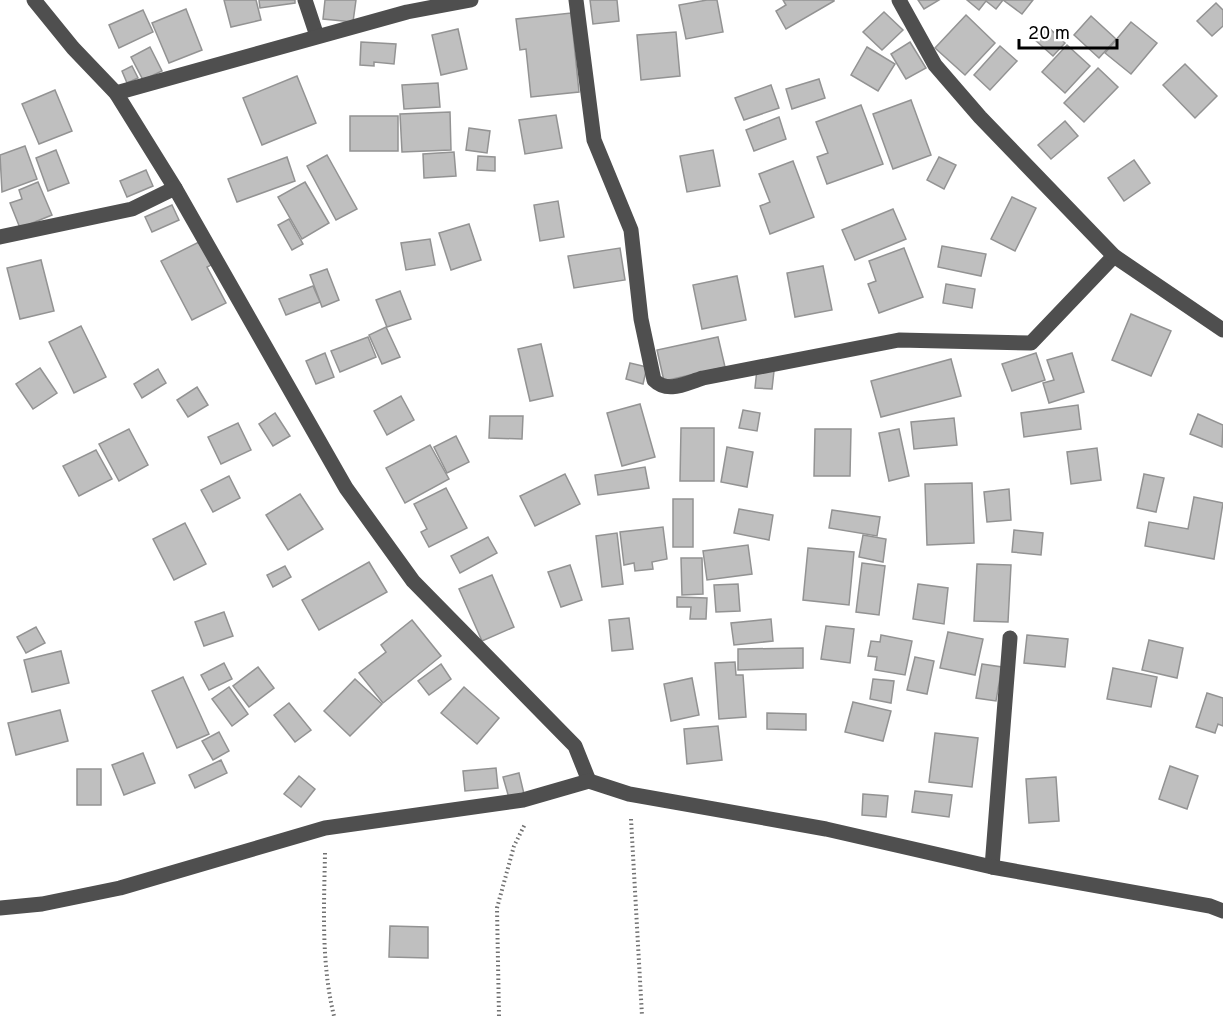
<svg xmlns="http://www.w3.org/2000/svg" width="1223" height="1016" font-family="Overpass,sans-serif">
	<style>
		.building { fill: #bfbfbf; stroke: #939393; stroke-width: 1.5 }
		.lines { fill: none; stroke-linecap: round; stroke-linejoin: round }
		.path { stroke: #717171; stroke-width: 4; stroke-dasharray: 1.5 3; stroke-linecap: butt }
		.minor { stroke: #4f4f4f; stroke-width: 15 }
	</style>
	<rect width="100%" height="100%" fill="#fff"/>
	<g class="building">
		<polygon points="224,0 256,0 261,20 231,27"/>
		<polygon points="259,0 295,0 295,3 260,8"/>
		<polygon points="325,0 356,0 353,22 323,19"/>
		<polygon points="590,0 617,0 619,21 593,24"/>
		<polygon points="707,0 717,0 723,32 686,39 679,5"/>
		<polygon points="783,0 834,0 834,1 786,29 776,11 786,5"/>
		<polygon points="918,0 939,0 924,9"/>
		<polygon points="967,0 1033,0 1022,14 1003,0 996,9 986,1 979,10"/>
		<polygon points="1216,3 1223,10 1223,26 1212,36 1197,21"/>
		<polygon points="186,9 202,50 169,63 152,23"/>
		<polygon points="143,10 153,32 119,48 109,25"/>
		<polygon points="884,12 903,30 882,50 863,32"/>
		<polygon points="571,13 579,92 531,97 526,49 520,50 516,19"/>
		<polygon points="966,15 995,43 965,75 935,48"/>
		<polygon points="1091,16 1116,39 1099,58 1074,35"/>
		<polygon points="1131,22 1157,43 1131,74 1105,53"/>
		<polygon points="1047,26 1065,43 1053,56 1034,39"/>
		<polygon points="458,29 467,69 441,75 432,35"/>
		<polygon points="676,32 680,76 641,80 637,35"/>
		<polygon points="361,42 396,44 394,64 374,62 374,66 360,65"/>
		<polygon points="910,42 926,68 906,79 891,54"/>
		<polygon points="1067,45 1090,66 1065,93 1042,72"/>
		<polygon points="1000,46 1017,61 990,90 974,75"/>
		<polygon points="150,47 162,71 143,80 131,57"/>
		<polygon points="867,47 895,64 878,91 851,75"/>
		<polygon points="1185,64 1217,96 1195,118 1163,85"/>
		<polygon points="132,66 138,78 127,83 122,71"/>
		<polygon points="1098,68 1118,87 1084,122 1064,103"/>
		<polygon points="297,76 316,123 262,145 243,98"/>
		<polygon points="819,79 825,98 792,109 786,89"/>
		<polygon points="438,83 440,107 404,109 402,85"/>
		<polygon points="771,85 779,108 744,120 735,98"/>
		<polygon points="55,90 72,131 39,144 22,104"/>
		<polygon points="911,100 931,155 893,169 873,114"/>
		<polygon points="861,105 883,164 827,184 817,157 828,153 816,122"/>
		<polygon points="450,112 451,150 402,152 400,114"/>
		<polygon points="556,115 562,148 525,154 519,120"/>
		<rect x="350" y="116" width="48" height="35"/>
		<polygon points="779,117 786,139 754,151 746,130"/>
		<polygon points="1065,121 1078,136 1051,159 1038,145"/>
		<polygon points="469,128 490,131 487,153 466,150"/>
		<polygon points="25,146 37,179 2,192 0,155"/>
		<polygon points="56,150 69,183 48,191 36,158"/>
		<polygon points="713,150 720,186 687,192 680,156"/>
		<polygon points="454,152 456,176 424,178 423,154"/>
		<polygon points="327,155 357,209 336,220 307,166"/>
		<polygon points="478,156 495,157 495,171 477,170"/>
		<polygon points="287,157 295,181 237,202 228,179"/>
		<polygon points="939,157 956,165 944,189 927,180"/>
		<polygon points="1134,160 1150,183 1124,201 1108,178"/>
		<polygon points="793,161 814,217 770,234 760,206 770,202 759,174"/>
		<polygon points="146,170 153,186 127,197 120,181"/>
		<polygon points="38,182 52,215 20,228 10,203 22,199 19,190"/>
		<polygon points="305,182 329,223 302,239 278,197"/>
		<polygon points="1012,197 1036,208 1015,251 991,239"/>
		<polygon points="558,201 564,237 540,241 534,205"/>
		<polygon points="172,205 179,220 152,232 145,217"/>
		<polygon points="893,209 906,239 855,260 842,230"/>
		<polygon points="289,219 303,244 292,250 278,225"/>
		<polygon points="469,224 481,260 451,270 439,233"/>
		<polygon points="430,239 435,265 406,270 401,243"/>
		<polygon points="201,241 213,264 207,267 226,303 192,320 161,261"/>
		<polygon points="942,246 986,254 981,276 938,267"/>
		<polygon points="620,248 625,280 574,288 568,256"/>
		<polygon points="904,248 923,297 879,313 868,284 876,281 869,261"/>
		<polygon points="41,260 54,311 20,319 7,268"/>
		<polygon points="823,266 832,310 795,317 787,273"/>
		<polygon points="327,269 339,300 322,307 310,275"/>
		<polygon points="737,276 746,320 702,329 693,285"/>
		<polygon points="946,284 975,289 972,308 943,303"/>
		<polygon points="313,286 320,302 286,315 279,299"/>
		<polygon points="400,291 411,319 387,327 376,300"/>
		<polygon points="1131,314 1171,331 1151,376 1112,360"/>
		<polygon points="81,326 106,377 74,393 49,342"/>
		<polygon points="386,327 400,357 382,364 369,335"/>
		<polygon points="368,337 376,357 340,372 331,351"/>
		<polygon points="718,337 725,367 664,381 657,350"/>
		<polygon points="541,344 553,396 530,401 518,349"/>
		<polygon points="325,353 334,377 316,384 306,361"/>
		<polygon points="1036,353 1045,380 1012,391 1002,364"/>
		<polygon points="1072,353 1084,392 1049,403 1043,383 1054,380 1047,360"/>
		<polygon points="951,359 961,396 881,417 871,381"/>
		<polygon points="630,363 647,367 643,384 626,379"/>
		<polygon points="40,368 57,393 33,409 16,384"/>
		<polygon points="158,369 166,383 142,398 134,384"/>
		<polygon points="757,369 774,371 772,389 755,388"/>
		<polygon points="197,387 208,405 188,417 177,400"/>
		<polygon points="401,396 414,420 387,435 374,411"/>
		<polygon points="640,404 655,457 622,466 607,413"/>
		<polygon points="1078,405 1081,429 1024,437 1021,413"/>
		<polygon points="743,410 760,413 757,431 739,428"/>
		<polygon points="275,413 290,436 273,446 259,424"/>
		<polygon points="1198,414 1223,425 1222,447 1190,434"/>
		<polygon points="490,416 523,416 522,439 489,438"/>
		<polygon points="954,418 957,445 914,449 911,422"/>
		<polygon points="238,423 251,450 221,464 208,437"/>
		<polygon points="681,428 714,428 714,481 680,481"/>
		<polygon points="129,429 148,465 119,481 99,444"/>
		<polygon points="815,429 851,429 850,476 814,476"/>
		<polygon points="899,429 909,476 889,481 879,433"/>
		<polygon points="456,436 469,462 447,473 434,447"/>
		<polygon points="430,445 449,479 405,503 386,468"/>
		<polygon points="727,447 753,452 747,487 721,482"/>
		<polygon points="1097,448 1101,480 1071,484 1067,452"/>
		<polygon points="96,450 112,479 79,496 63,466"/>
		<polygon points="645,467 649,488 598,495 595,475"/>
		<polygon points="565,474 580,504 535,526 520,496"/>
		<polygon points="1144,474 1164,478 1156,512 1137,508"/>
		<polygon points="229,476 240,498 213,512 201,490"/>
		<polygon points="972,483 974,543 927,545 925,484"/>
		<polygon points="446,488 467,528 429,547 421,532 427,529 414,504"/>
		<polygon points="1009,489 1011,520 987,522 984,492"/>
		<polygon points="300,494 323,529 288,550 266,515"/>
		<polygon points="1194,497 1223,503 1214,559 1145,546 1149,522 1188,529"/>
		<rect x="673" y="499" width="20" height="48"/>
		<polygon points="739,509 773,515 769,540 734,533"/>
		<polygon points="832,510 880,517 877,536 829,528"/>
		<polygon points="185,523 206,564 174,580 153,539"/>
		<polygon points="663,527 667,559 652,562 653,569 635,571 634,563 624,565 620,532"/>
		<polygon points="1014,530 1043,533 1041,555 1012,552"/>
		<polygon points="617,533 623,584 602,587 596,536"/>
		<polygon points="863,535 886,539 883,562 859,557"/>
		<polygon points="488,537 497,553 460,573 451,556"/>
		<polygon points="748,545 752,574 707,580 703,551"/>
		<polygon points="808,548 854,552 849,605 803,600"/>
		<polygon points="681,558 702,558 703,594 682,595"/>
		<polygon points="369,562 387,592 319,630 302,600"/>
		<polygon points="862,563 885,566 879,615 856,612"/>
		<polygon points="977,564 1011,565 1008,622 974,621"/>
		<polygon points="570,565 582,600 561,607 548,572"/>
		<polygon points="285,566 291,577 273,587 267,575"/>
		<polygon points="492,575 514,627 482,641 459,589"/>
		<polygon points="738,584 740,611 716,612 714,585"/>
		<polygon points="918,584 948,588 944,624 913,619"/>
		<polygon points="677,597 707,598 706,619 690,619 691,607 677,607"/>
		<polygon points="224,612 233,636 204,646 195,622"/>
		<polygon points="629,618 633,649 612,651 609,620"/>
		<polygon points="771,619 773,641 734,645 731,623"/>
		<polygon points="412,620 441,656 383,703 359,673 386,652 381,645"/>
		<polygon points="826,626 854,629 850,663 821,659"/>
		<polygon points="36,627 45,643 26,653 17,637"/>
		<polygon points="948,632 983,639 975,675 940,668"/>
		<polygon points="881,635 912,641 905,675 875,670 877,657 868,656 871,641 880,642"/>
		<polygon points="1027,635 1068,639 1065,667 1024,663"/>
		<polygon points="1149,640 1183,648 1177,678 1142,670"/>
		<polygon points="803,648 803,668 738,670 738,649"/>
		<polygon points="61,651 69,683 32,692 24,660"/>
		<polygon points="915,657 934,661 927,694 907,690"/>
		<polygon points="735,662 736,675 743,675 746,717 719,719 715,663"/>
		<polygon points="224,663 232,679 209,690 201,675"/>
		<polygon points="441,664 451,679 429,695 418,681"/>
		<polygon points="982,664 1002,667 996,701 976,698"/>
		<polygon points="258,667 274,688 249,707 233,686"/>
		<polygon points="1113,668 1157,677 1151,707 1107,699"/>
		<polygon points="183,677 209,734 177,748 152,691"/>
		<polygon points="692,678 699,715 671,721 664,684"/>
		<polygon points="355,679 382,704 350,736 324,711"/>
		<polygon points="873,679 894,681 891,703 870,699"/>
		<polygon points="229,687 248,714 232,726 212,699"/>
		<polygon points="464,687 499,718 477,744 441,713"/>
		<polygon points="1207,693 1223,698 1223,726 1218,724 1215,733 1196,727"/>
		<polygon points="853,702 891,711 883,741 845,732"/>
		<polygon points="289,703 311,730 295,742 274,715"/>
		<polygon points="60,710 68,741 16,755 8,723"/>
		<polygon points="767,713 806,714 806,730 767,729"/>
		<polygon points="718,726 722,760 687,764 684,729"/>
		<polygon points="219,732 229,751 213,760 202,741"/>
		<polygon points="935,733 978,738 972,787 929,782"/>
		<polygon points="143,753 155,783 124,795 112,765"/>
		<polygon points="221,760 227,773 195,788 189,775"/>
		<polygon points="1170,766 1198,776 1187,809 1159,799"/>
		<polygon points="496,768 498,788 465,791 463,771"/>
		<rect x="77" y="769" width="24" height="36"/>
		<polygon points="519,773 524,794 509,798 503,777"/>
		<polygon points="299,776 315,789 301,807 284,794"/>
		<polygon points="1056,777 1059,821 1029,823 1026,779"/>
		<polygon points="915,791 952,795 949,817 912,812"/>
		<polygon points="863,794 888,796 886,817 862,815"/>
		<polygon points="390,926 428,927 428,958 389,957"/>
	</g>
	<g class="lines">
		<g class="path">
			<polyline points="631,819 642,1016"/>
			<path d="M325,853C324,907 321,963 334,1016"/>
			<polyline points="499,1016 497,908 514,846 525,824"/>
		</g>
		<g class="minor">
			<polyline points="34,0 73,48 116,93 175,188 346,488 413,581 575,746 589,781"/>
			<polyline points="305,0 317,36"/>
			<path d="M576,0L594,140L631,230L641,319L654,380C668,394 686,383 703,378L899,340L1031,343L1114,256"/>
			<polyline points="899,0 935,65 980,117 1114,256 1223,330"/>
			<polyline points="116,93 407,12 471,0"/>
			<polyline points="0,237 132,209 175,188"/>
			<polyline points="992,867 1010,638"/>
			<polyline points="0,908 42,904 120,888 325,828 523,800 589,781 629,794 826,829 992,867 1210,906 1223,911"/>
		</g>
	</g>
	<path d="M1019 39v9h98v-9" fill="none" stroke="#000000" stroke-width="3"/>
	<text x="1028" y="39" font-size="18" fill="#000000" stroke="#ffffff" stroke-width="4.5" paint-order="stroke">20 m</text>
</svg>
